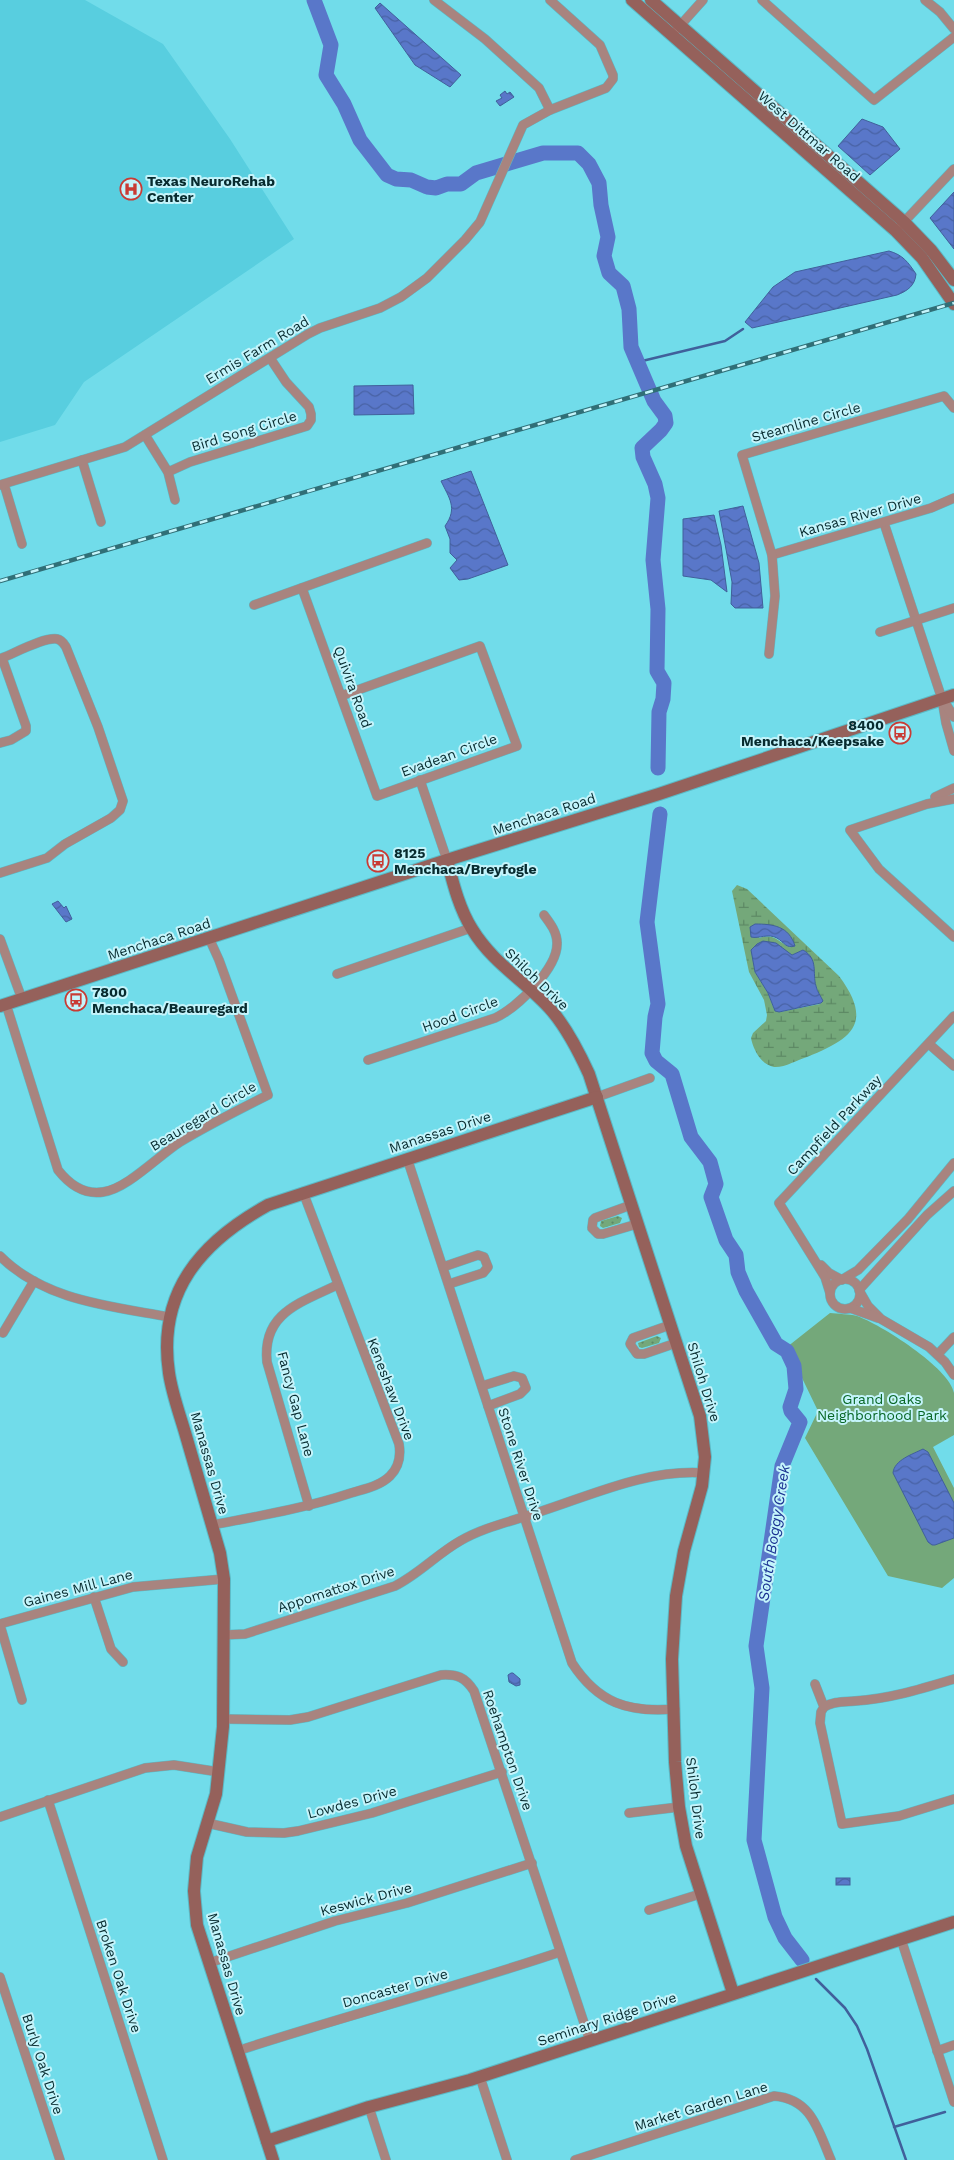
<svg xmlns="http://www.w3.org/2000/svg" width="954" height="2160" font-family="'Work Sans',sans-serif">
	<style>
		.built { fill: #58cedf }
		.grass { fill: url(#grass-dots) }
		.wetland { fill: url(#wetland-marsh); fill-rule: evenodd }
		.park { fill: #74a87a }
		.water { fill: url(#water-waves); stroke: #40609b }
		.lines { fill: none; stroke-linecap: round; stroke-linejoin: round }
		.stream { stroke: #40609b; stroke-width: 2.5 }
		.river { stroke: #5977c9; stroke-width: 15 }
		.street-casing { stroke: #5cb9c5; stroke-width: 10 }
		.secondary-casing { stroke: #5cb9c5; stroke-width: 14 }
		.street { stroke: #a8847f; stroke-width: 9 }
		.secondary { stroke: #95615b; stroke-width: 12 }
		.rail-casing { stroke: #306f77; stroke-width: 4.5 }
		.rail { stroke: #c4f4fb; stroke-width: 2.5; stroke-dasharray: 8; stroke-linecap: butt }
		.labels { text-anchor: middle; dominant-baseline: central; stroke-width: 4; stroke-linejoin: round; paint-order: stroke }
		.street-label { font-size: 14px; fill: #072b2f; stroke: #c4f4fb }
		.poi-label { font-size: 14px; font-weight: bold; fill: #072b2f; stroke: #c4f4fb; text-anchor: start }
		.park-label { font-size: 14px; fill: #096726; stroke: #c4f4fb }
		.water-label { font-size: 15px; font-style: italic; fill: #1b3292; stroke: #c4f4fb }
	</style>
	<defs>
		<pattern id="grass-dots" width="8" height="8" patternUnits="userSpaceOnUse" patternTransform="scale(1.25)"><rect width="8" height="8" fill="#74a87a"/><path d="M2 2h.1M6 6h.1" fill="none" stroke="#5d8964" stroke-width="1.8" stroke-linecap="round"/></pattern>
		<pattern id="wetland-marsh" width="20" height="14" patternUnits="userSpaceOnUse" patternTransform="scale(1.25)"><rect width="20" height="14" fill="#74a87a"/><path d="M1 5h8M5 5V1M11 12h8M15 12V8" fill="none" stroke="#5d8964"/></pattern>
		<pattern id="water-waves" width="16" height="10" patternUnits="userSpaceOnUse" patternTransform="scale(1.25)"><rect width="16" height="10" fill="#5977c9"/><path d="M0 5q4-4 8 0t8 0" fill="none" stroke="#4862a4"/></pattern>
	</defs>
	<rect width="100%" height="100%" fill="#71dcea"/>
	<polygon class="built" points="0,0 85,0 163,44 230,139 294,239 84,382 55,425 0,442"/>
	<g class="grass">
		<polygon points="618,1216 622,1218 620,1223 603,1228 600,1226 601,1221"/>
		<polygon points="657,1336 661,1338 659,1343 642,1348 639,1347 638,1343"/>
	</g>
	<path class="wetland" d="M737,885L747,889L839,976C874,1023 852,1039 807,1057C797,1060 784,1068 774,1067C761,1065 753,1049 751,1038L753,1033L766,1021L767,1015L764,1000L749,972L732,891ZM755,924H762L791,948C778,942 775,933 759,938ZM752,950L792,955L803,950C817,957 812,974 816,986C817,992 821,996 822,1001L820,1004L780,1012L774,1009L768,993L755,972Z"/>
	<path class="park" d="M830,1313C838,1314 849,1314 857,1316C880,1324 950,1368 954,1393C954,1406 954,1421 954,1435L933,1447L954,1488V1578L942,1588L888,1576L805,1438L818,1411L787,1347Z"/>
	<g class="water">
		<polygon points="380,3 461,75 450,87 415,65 375,8"/>
		<polygon points="505,91 507,94 510,92 514,97 500,106 496,101 502,98 500,95"/>
		<polygon points="862,119 883,127 900,149 870,175 838,146"/>
		<polygon points="954,192 954,249 930,218"/>
		<path d="M889,251C903,255 908,262 916,274C915,286 907,291 897,295L752,328L745,322L773,287L795,272Z"/>
		<polygon points="413,385 414,414 354,415 354,386"/>
		<path d="M471,471L508,565L468,579L459,580L450,568L457,560L450,553V539L445,526C458,508 449,498 441,481Z"/>
		<polygon points="743,506 759,563 763,608 735,608 731,604 732,582 719,511"/>
		<polygon points="714,515 721,545 727,592 711,580 683,576 683,519"/>
		<polygon points="58,901 64,908 66,906 72,919 66,922 52,904"/>
		<path d="M755,924C773,924 789,926 795,946C786,949 784,942 777,938C768,933 759,939 751,937L750,927Z"/>
		<path d="M763,941L776,943L792,955L803,950C819,959 812,973 816,986C817,992 821,996 823,1001L821,1003L779,1012L775,1011L768,993L755,972L751,950L757,944Z"/>
		<path d="M923,1449L928,1452L954,1503V1538L935,1545H932L928,1542L893,1473C894,1460 913,1454 923,1449Z"/>
		<polygon points="511,1673 513,1673 520,1679 520,1685 516,1686 509,1682 508,1675"/>
		<rect x="836" y="1878" width="14" height="7"/>
	</g>
	<g class="lines">
		<g class="stream">
			<polyline points="638,362 725,341 743,329"/>
			<polyline points="816,1979 845,2008 857,2026 867,2049 906,2160"/>
			<polyline points="894,2127 945,2112"/>
		</g>
		<g class="river">
			<polyline points="314,0 331,45 326,75 344,104 360,140 387,175 396,179 411,180 427,187 436,188 447,184 461,184 476,173 543,153 578,153 589,164 599,183 601,205 608,237 604,256 609,273 623,286 629,309 631,347 654,401 665,416 666,423 661,430 642,448 643,457 655,484 658,498 653,560 658,609 657,671 664,683 663,699 659,712 658,768"/>
			<polyline points="660,814 647,922 658,1004 655,1017 652,1053 656,1061 672,1074 691,1137 710,1162 716,1184 711,1197 726,1240 736,1255 738,1272 746,1291 776,1344 787,1351 794,1366 796,1389 790,1407 791,1411 800,1422 782,1466 756,1646 762,1688 754,1840 775,1917 785,1938 802,1960"/>
		</g>
		<g class="street-casing">
			<g id="street">
				<polyline points="434,0 485,39 539,88 550,110"/>
				<polyline points="762,0 874,100 954,37"/>
				<polyline points="925,0 940,12 954,29"/>
				<polyline points="677,29 703,0"/>
				<polyline points="901,225 954,169"/>
				<polyline points="145,435 168,472 175,500"/>
				<polyline points="82,460 101,522"/>
				<polyline points="168,472 190,462 307,426 311,420 311,414 309,407 286,382 270,358"/>
				<polyline points="4,484 22,544"/>
				<polyline points="0,485 125,447 308,334 320,328 380,308 401,297 427,278 465,240 480,222 523,125 550,110 606,88 613,79 613,75 600,45 550,0"/>
				<polyline points="884,523 942,699 946,723 954,751"/>
				<polyline points="772,555 931,508 954,498"/>
				<polyline points="302,588 377,796 517,746 480,646 341,696"/>
				<polyline points="254,605 427,543"/>
				<polyline points="880,632 954,608"/>
				<polyline points="769,654 775,596 772,555 742,455 944,396 954,408"/>
				<polyline points="944,701 954,717"/>
				<path d="M0,743L11,740L26,731V726L2,658C15,653 44,637 57,639C62,640 64,644 66,647L98,727L123,801L120,810L111,818L65,844L47,858L0,873"/>
				<polyline points="420,780 447,860"/>
				<polyline points="935,797 954,788"/>
				<polyline points="954,799 927,804 850,830 879,869 954,937"/>
				<polyline points="0,939 22,999"/>
				<polyline points="337,974 471,928"/>
				<path d="M6,1004L58,1170C69,1184 84,1195 103,1192C127,1189 158,1156 180,1142C208,1125 238,1110 268,1095L219,960L209,938"/>
				<polyline points="929,1044 954,1066"/>
				<path d="M368,1060L495,1018C517,1008 558,968 557,943C557,932 550,923 544,915"/>
				<polyline points="597,1097 650,1078"/>
				<path d="M407,1158L572,1663C598,1703 628,1713 675,1709"/>
				<polyline points="631,1205 595,1218 593,1220 592,1228 598,1234 603,1234 637,1224"/>
				<path d="M0,1256C45,1301 110,1306 169,1317"/>
				<polyline points="821,1265 829,1273 842,1280"/>
				<polyline points="443,1267 478,1255 484,1257 488,1267 483,1273 449,1284"/>
				<polyline points="843,1279 858,1270 908,1219 954,1163"/>
				<circle cx="845" cy="1294" r="15"/>
				<polyline points="859,1290 927,1215 954,1191"/>
				<polyline points="860,1292 868,1306 881,1319 929,1347 945,1362 954,1375"/>
				<polyline points="830,1293 825,1277 779,1203 954,1016"/>
				<polyline points="850,1308 878,1318"/>
				<polyline points="670,1325 633,1338 630,1344 637,1354 644,1354 676,1343"/>
				<polyline points="3,1333 34,1281"/>
				<polyline points="938,1354 954,1337"/>
				<polyline points="482,1386 514,1376 522,1378 526,1388 520,1394 488,1406"/>
				<path d="M309,1506L267,1362C262,1313 300,1303 337,1285"/>
				<path d="M212,1525C259,1516 306,1508 351,1493C364,1489 380,1486 390,1476C399,1467 401,1456 399,1444L303,1192"/>
				<polyline points="94,1597 111,1649 123,1662"/>
				<polyline points="0,1624 133,1587 224,1579"/>
				<polyline points="0,1625 22,1700"/>
				<path d="M223,1635L245,1634L395,1586C419,1574 437,1554 460,1541C484,1527 513,1521 539,1512C592,1495 647,1469 704,1473"/>
				<polyline points="815,1684 824,1707 821,1712 820,1723 842,1824 899,1816 954,1799"/>
				<path d="M824,1707C833,1701 845,1702 855,1701C889,1699 921,1689 954,1679"/>
				<path d="M224,1719L290,1720L308,1717L441,1675C457,1674 465,1677 474,1691L590,2041"/>
				<polyline points="48,1800 163,2160"/>
				<polyline points="629,1813 679,1807"/>
				<polyline points="0,1817 145,1768 174,1765 219,1772"/>
				<polyline points="207,1823 247,1832 284,1833 298,1831 372,1813 502,1772"/>
				<polyline points="649,1910 700,1894"/>
				<polyline points="901,1939 954,2102"/>
				<polyline points="209,1963 335,1921 407,1903 532,1863"/>
				<polyline points="0,1977 60,2160"/>
				<path d="M237,2051C344,2016 453,1988 560,1952"/>
				<polyline points="937,2051 954,2045"/>
				<polyline points="480,2077 507,2160"/>
				<polyline points="369,2107 386,2160"/>
				<path d="M575,2160L774,2096C812,2099 818,2130 831,2160"/>
			</g>
		</g>
		<g class="secondary-casing">
			<g id="secondary">
				<polyline points="632,0 896,231 922,258 954,304"/>
				<polyline points="651,0 904,222 931,250 954,280"/>
				<path d="M447,860C453,883 459,908 472,929C494,965 526,981 552,1011C568,1030 579,1052 589,1074L700,1416L705,1457L702,1486L684,1551L676,1596L672,1659L675,1762L679,1807L686,1846L733,1993"/>
				<polyline points="0,1006 447,860 659,794 954,695"/>
				<polyline points="267,2141 369,2107 470,2080 954,1922"/>
				<path d="M273,2160L197,1925L194,1891L197,1857L216,1794L223,1727L224,1579L220,1553C209,1514 197,1475 186,1436C180,1415 172,1394 169,1373C157,1292 201,1242 268,1205L597,1097"/>
			</g>
		</g>
		<use href="#street" class="street"/>
		<use href="#secondary" class="secondary"/>
		<g class="rail-casing">
			<polyline id="rail" points="0,581 954,303"/>
		</g>
		<use href="#rail" class="rail"/>
	</g>
	<defs>
		<g id="hospital-ring" transform="scale(1.125)"><circle r="9.5" fill="#c4f4fb" stroke="#c93b34" stroke-width="1.5"/><path d="M-5-5h3v3.5h4V-5h3V5h-3V1.5h-4V5h-3Z" fill="#c93b34"/></g>
		<g id="bus-ring" transform="scale(1.125)"><circle r="9.5" fill="#c4f4fb" stroke="#c93b34" stroke-width="1.5"/><path d="M-5-6H5V4H4V6H2V4H-2V6H-4V4H-5ZM-3.5-4V0h7V-4ZM-3.5 1.2v1.5H-2V1.2ZM2 1.2v1.5H3.5V1.2Z" fill="#c93b34"/></g>
	</defs>
	<g fill-rule="evenodd">
		<use href="#hospital-ring" x="131" y="189"/>
		<use href="#bus-ring" x="900" y="733"/>
		<use href="#bus-ring" x="378" y="861"/>
		<use href="#bus-ring" x="76" y="1000"/>
	</g>
	<g class="labels">
		<g class="street-label">
			<text transform="translate(809 136) rotate(41)">West Dittmar Road</text>
			<text transform="translate(257 350) rotate(-31)">Ermis Farm Road</text>
			<text transform="translate(806 422) rotate(-16)">Steamline Circle</text>
			<text transform="translate(244 431) rotate(-17)">Bird Song Circle</text>
			<text transform="translate(860 515) rotate(-16)">Kansas River Drive</text>
			<text transform="translate(353 687) rotate(70)">Quivira Road</text>
			<text transform="translate(449 755) rotate(-20)">Evadean Circle</text>
			<text transform="translate(544 814) rotate(-18)">Menchaca Road</text>
			<text transform="translate(159 939) rotate(-18)">Menchaca Road</text>
			<text transform="translate(537 979) rotate(44)">Shiloh Drive</text>
			<text transform="translate(460 1014) rotate(-20)">Hood Circle</text>
			<text transform="translate(203 1116) rotate(-31)">Beauregard Circle</text>
			<text transform="translate(834 1125) rotate(-47)">Campfield Parkway</text>
			<text transform="translate(440 1132) rotate(-18)">Manassas Drive</text>
			<text transform="translate(704 1382) rotate(73)">Shiloh Drive</text>
			<text transform="translate(391 1389) rotate(69)">Keneshaw Drive</text>
			<text transform="translate(296 1404) rotate(75)">Fancy Gap Lane</text>
			<text transform="translate(210 1463) rotate(74)">Manassas Drive</text>
			<text transform="translate(521 1464) rotate(72)">Stone River Drive</text>
			<text transform="translate(78 1588) rotate(-15)">Gaines Mill Lane</text>
			<text transform="translate(336 1589) rotate(-18)">Appomattox Drive</text>
			<text transform="translate(508 1750) rotate(71)">Roehampton Drive</text>
			<text transform="translate(696 1798) rotate(83)">Shiloh Drive</text>
			<text transform="translate(352 1802) rotate(-15)">Lowdes Drive</text>
			<text transform="translate(366 1899) rotate(-15)">Keswick Drive</text>
			<text transform="translate(227 1964) rotate(74)">Manassas Drive</text>
			<text transform="translate(119 1976) rotate(72)">Broken Oak Drive</text>
			<text transform="translate(395 1988) rotate(-16)">Doncaster Drive</text>
			<text transform="translate(607 2019) rotate(-18)">Seminary Ridge Drive</text>
			<text transform="translate(43 2064) rotate(72)">Burly Oak Drive</text>
			<text transform="translate(701 2106) rotate(-17)">Market Garden Lane</text>
		</g>
		<g class="poi-label">
			<text x="147" y="181">Texas NeuroRehab<tspan x="147" dy="16">Center</tspan></text>
			<text x="884" y="725" text-anchor="end">8400<tspan x="884" dy="16">Menchaca/Keepsake</tspan></text>
			<text x="394" y="853">8125<tspan x="394" dy="16">Menchaca/Breyfogle</tspan></text>
			<text x="92" y="992">7800<tspan x="92" dy="16">Menchaca/Beauregard</tspan></text>
		</g>
		<g class="park-label">
			<text x="882" y="1399">Grand Oaks<tspan x="882" dy="16">Neighborhood Park</tspan></text>
		</g>
		<g class="water-label">
			<text transform="translate(774 1533) rotate(-81)">South Boggy Creek</text>
		</g>
	</g>
</svg>
